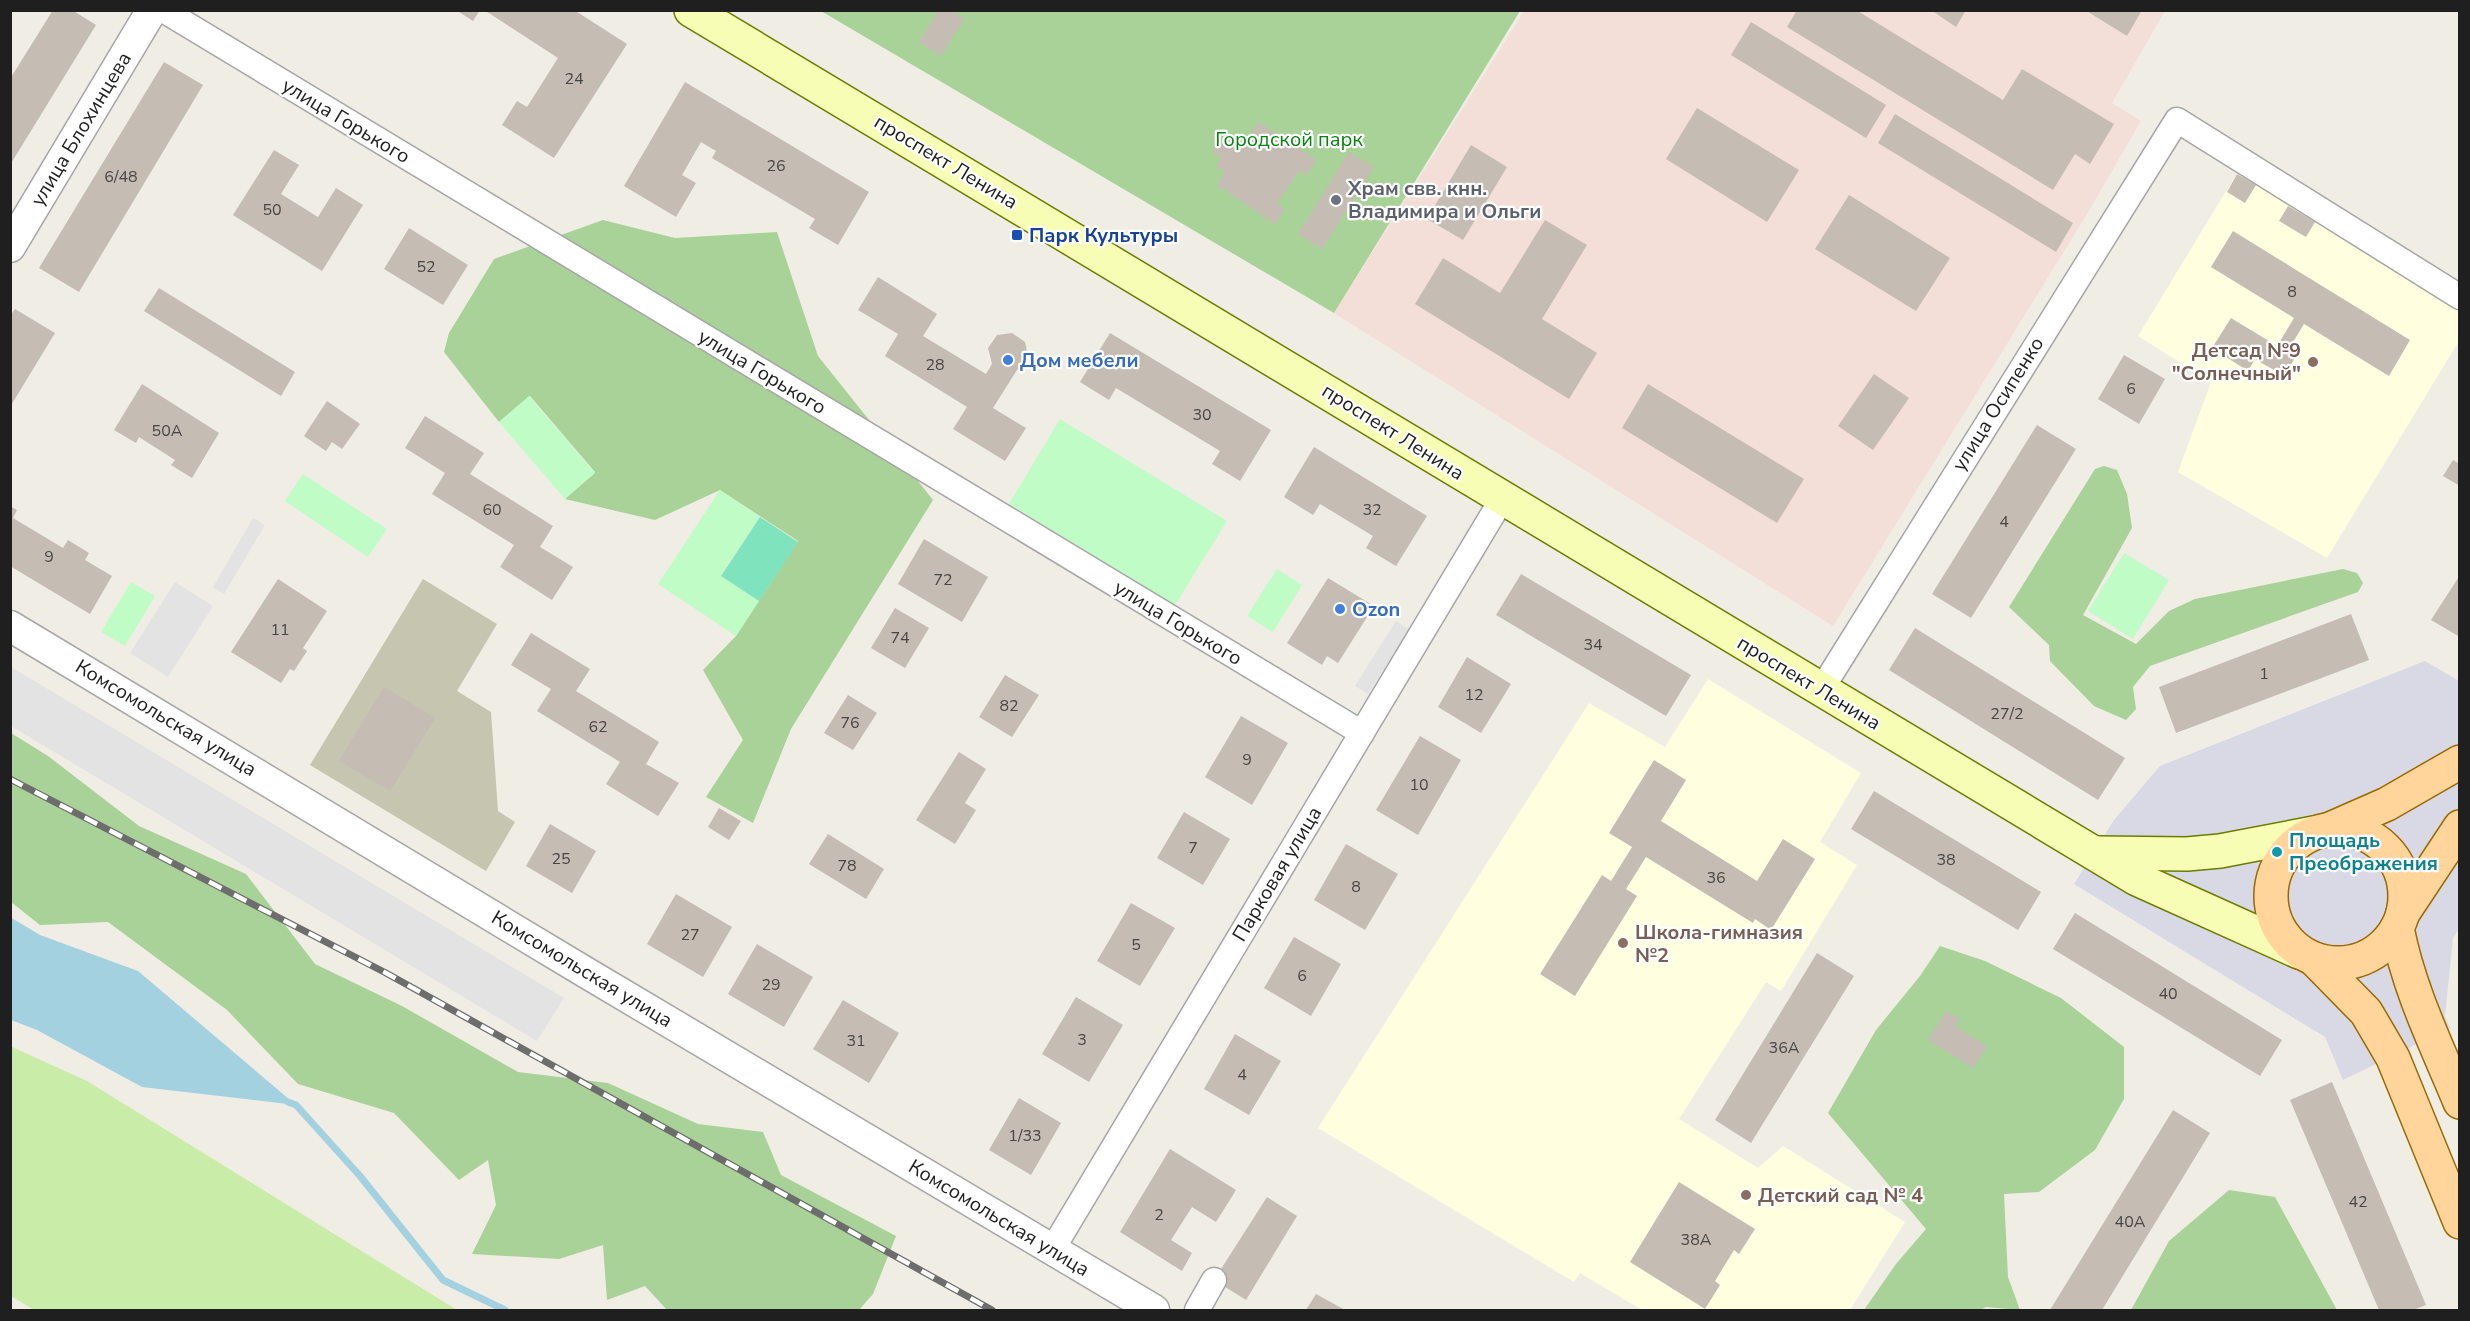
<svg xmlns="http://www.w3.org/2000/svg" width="2470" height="1321" font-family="'Nunito Sans',sans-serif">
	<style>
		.education { fill: #ffffdf }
		.military { fill: #f3dfd7 }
		.construction { fill: #c5c5b0 }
		.grass { fill: #c9eda8 }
		.forest { fill: #a8d297 }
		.park { fill: #c0fcc6 }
		.pitch { fill: #7fe3be }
		.parking { fill: #e3e3e3 }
		.plaza { fill: #d9d9e6 }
		.water { fill: #a3d1e0 }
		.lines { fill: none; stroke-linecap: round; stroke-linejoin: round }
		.stream { stroke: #a3d1e0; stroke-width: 7 }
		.building { fill: #c5bcb4 }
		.minor-casing { stroke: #a6a6a6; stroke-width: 27 }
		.tertiary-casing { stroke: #a6a6a6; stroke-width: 33 }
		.secondary-casing { stroke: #6d7c00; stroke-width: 36 }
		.primary-casing { stroke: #9a6900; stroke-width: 36 }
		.minor { stroke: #fff; stroke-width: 24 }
		.tertiary { stroke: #fff; stroke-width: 30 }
		.secondary { stroke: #f8fdb6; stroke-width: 33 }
		.primary { stroke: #ffd59b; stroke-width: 33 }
		.rail-casing { stroke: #6d6d6d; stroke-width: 7 }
		.rail { stroke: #fff; stroke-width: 4.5; stroke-dasharray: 14; stroke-linecap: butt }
		.worship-dot { fill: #6b7280; stroke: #fff; stroke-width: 2 }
		.transit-dot { fill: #1a4fb4; stroke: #fff; stroke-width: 2 }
		.shop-dot { fill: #3f7fe0; stroke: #fff; stroke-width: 2 }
		.education-dot { fill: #8d6e63; stroke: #fff; stroke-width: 2 }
		.culture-dot { fill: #0f9aa8; stroke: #fff; stroke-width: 2 }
		.labels { text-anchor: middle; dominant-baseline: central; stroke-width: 4.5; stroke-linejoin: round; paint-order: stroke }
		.number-label { font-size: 16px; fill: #484644 }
		.street-label { font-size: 20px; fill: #1f1f1f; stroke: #fff }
		.park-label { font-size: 20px; fill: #068412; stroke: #fff }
		.worship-label { font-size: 20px; font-weight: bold; fill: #5b616d; stroke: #fff; text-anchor: start }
		.transit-label { font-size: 20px; font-weight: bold; fill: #164399; stroke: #fff; text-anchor: start }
		.education-label { font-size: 20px; font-weight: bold; fill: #785e54; stroke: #fff; text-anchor: start }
		.shop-label { font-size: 20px; font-weight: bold; fill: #366cbe; stroke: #fff; text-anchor: start }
		.culture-label { font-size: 20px; font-weight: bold; fill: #0d838f; stroke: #fff; text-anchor: start }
	</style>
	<rect width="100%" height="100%" fill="#f0ede5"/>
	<g class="education">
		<polygon points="2239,170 2459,307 2459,341 2327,558 2178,472 2211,382 2138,336"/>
		<polygon points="1708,679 1861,773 1820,842 1857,865 1781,991 1766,982 1679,1119 1758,1168 1783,1146 1905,1222 1850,1310 1642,1310 1580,1273 1574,1282 1318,1128 1589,703 1665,747"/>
	</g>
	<polygon class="military" points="1524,11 2165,11 2112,103 2141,121 2087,214 1833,626 1334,313"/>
	<polygon class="construction" points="423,579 497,624 457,691 491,712 498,811 515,822 486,871 310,765"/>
	<polygon class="grass" points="10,1046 87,1081 457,1310 34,1310 11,1296"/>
	<g class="forest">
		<polygon points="821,11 1520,11 1334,313"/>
		<polygon points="603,220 675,238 777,232 818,356 933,500 791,729 753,823 706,797 743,740 703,670 736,636 798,541 720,490 655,520 565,499 595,472 530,396 499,422 444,352 449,333 494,259"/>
		<polygon points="2104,466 2117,470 2127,494 2132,528 2083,615 2136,644 2169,611 2195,599 2343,569 2357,573 2363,583 2358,592 2150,666 2133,687 2136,709 2126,720 2094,706 2050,661 2049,645 2009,607 2095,469"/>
		<polygon points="11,733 48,756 139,826 246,874 315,964 402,1006 518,1072 608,1083 698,1124 763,1132 781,1175 896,1236 873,1294 859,1310 667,1310 645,1286 607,1300 603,1245 559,1259 472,1254 496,1205 488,1160 459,1180 394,1113 298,1084 227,1010 108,922 40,925 11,902"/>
		<polygon points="1940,946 1985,961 2061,998 2124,1047 2124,1099 2095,1150 2039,1192 2004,1194 2008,1277 2020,1310 1986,1307 1980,1310 1864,1310 1896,1264 1926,1229 1828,1113 1876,1030 1920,976"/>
		<polygon points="2229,1190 2275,1197 2337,1310 2131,1310 2169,1241"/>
	</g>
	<g class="park">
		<polygon points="529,396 595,473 565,499 499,422"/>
		<polygon points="1060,419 1227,521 1175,605 1009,504"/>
		<polygon points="303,474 387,529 368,557 285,501"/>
		<polygon points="720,490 760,517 721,575 759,601 736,636 658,584"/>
		<polygon points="2124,553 2169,580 2133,639 2088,611"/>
		<polygon points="1277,569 1302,585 1273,632 1247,616"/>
		<polygon points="131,582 155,596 125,646 101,632"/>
	</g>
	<polygon class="pitch" points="760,517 798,542 759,601 721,576"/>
	<g class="parking">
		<polygon points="253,518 265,525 224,594 213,587"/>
		<polygon points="175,582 213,606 168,677 130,653"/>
		<polygon points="1396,621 1409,629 1368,694 1355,686"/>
		<polygon points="11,667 564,998 537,1041 11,726"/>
	</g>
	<polygon class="plaza" points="2425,661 2459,681 2460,927 2453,938 2445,1016 2450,1028 2343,1080 2325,1037 2074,884 2114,820 2160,766"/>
	<polygon class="water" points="10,917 40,935 138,971 296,1105 142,1087 37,1030 11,1020"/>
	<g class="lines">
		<polyline class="stream" points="288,1102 296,1105 360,1176 443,1280 505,1310"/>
	</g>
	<g class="building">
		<polygon points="53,10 72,10 96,25 10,165 10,79"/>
		<polygon points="456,10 480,10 473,21"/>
		<polygon points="484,10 574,10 627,44 554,158 502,125 517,101 527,107 558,58"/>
		<polygon points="939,10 952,10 964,19 941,56 919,42"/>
		<polygon points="1797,10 1856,10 2003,100 2022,69 2114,124 2090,164 2075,154 2053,190 1787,27"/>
		<polygon points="1931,10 1966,10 1956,27"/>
		<polygon points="2085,10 2142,10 2127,36"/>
		<polygon points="1751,22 1886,105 1866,138 1731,55"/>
		<polygon points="164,62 203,85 79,292 39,268"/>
		<polygon points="685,82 869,192 838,245 809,228 815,219 712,158 716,151 701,142 682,175 696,183 676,217 624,186"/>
		<polygon points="1697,108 1799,170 1767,222 1666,159"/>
		<polygon points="1895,114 2073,223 2056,252 1878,143"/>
		<polygon points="1258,122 1317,160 1306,175 1299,171 1277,204 1285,209 1275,224 1217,185 1225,172 1216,166 1221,158 1212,152 1222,137 1231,143 1236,135 1245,142"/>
		<polygon points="1471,145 1507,167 1463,240 1427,219"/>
		<polygon points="274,150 299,165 281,194 318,217 336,188 363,205 322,271 233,215"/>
		<polygon points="1349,152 1374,167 1322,249 1298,234"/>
		<polygon points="2237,174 2256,185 2245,203 2227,192"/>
		<polygon points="1849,195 1950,258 1916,311 1815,249"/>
		<polygon points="2288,206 2315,222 2306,237 2279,221"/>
		<polygon points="1545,220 1587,245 1542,319 1597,353 1569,399 1415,304 1443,258 1500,293"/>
		<polygon points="409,228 468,265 443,305 384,269"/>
		<polygon points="2233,231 2410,340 2389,376 2304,324 2287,352 2295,358 2284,376 2255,359 2248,371 2212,348 2231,318 2277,346 2294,318 2211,267"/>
		<polygon points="878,277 937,314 923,336 986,374 992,364 988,348 997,335 1012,333 1025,342 1028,356 1025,364 1017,370 993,408 1026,428 1005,461 953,429 967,407 885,356 898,334 858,310"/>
		<polygon points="159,288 295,372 281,396 144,311"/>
		<polygon points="15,309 55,333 10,407 10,316"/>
		<polygon points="1110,333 1271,430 1240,481 1212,464 1220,451 1116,388 1109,400 1080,382"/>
		<polygon points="2124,355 2165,379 2139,424 2098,399"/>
		<polygon points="1874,374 1909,398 1873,450 1838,426"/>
		<polygon points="142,384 219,433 192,478 171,465 175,460 139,437 136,443 114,430"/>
		<polygon points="1648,384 1804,479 1777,523 1622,428"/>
		<polygon points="327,401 360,424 342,449 332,442 326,451 304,436"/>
		<polygon points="425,416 484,453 470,474 553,526 540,547 573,567 552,600 500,567 514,545 432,494 445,473 405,448"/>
		<polygon points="2037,425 2076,449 1971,618 1932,594"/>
		<polygon points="1314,447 1427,516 1396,566 1366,548 1373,536 1320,504 1313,515 1284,497"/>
		<polygon points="2453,460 2460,464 2460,486 2443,476"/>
		<polygon points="10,506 17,510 13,518 63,548 68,540 89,553 85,560 112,576 90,614 10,566"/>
		<polygon points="924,539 988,577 962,622 898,584"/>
		<polygon points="1521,574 1691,675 1666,716 1496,615"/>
		<polygon points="2460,575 2460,637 2431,620"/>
		<polygon points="1328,578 1374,606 1338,663 1327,656 1322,665 1287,643"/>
		<polygon points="278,579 327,611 303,648 307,651 294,671 290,669 281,683 231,652"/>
		<polygon points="895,608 929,628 905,668 871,648"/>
		<polygon points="2351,614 2369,660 2176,733 2159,687"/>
		<polygon points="1915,628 2125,758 2098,800 1889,670"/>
		<polygon points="531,633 590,669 576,691 659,742 646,764 679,783 658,816 606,784 620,762 537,711 551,689 511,665"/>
		<polygon points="1467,657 1511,684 1481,733 1438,707"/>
		<polygon points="1005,675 1039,695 1012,737 979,717"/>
		<polygon points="384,687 435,718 390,791 339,761"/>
		<polygon points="848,695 877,713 853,750 824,733"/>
		<polygon points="1241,716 1288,743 1252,805 1205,777"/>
		<polygon points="1420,736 1461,760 1418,835 1376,810"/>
		<polygon points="959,752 986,769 965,803 976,810 955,844 916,820"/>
		<polygon points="1654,760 1686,780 1661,821 1757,881 1783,839 1815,859 1771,930 1755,919 1753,923 1646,857 1626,889 1637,896 1575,996 1540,974 1602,875 1611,881 1632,847 1609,833"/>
		<polygon points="1874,791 2041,892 2018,930 1851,829"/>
		<polygon points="719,808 741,821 729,840 708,827"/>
		<polygon points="1184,812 1230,839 1203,885 1157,858"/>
		<polygon points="550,824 596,851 572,893 526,866"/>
		<polygon points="828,834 884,869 866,899 809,864"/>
		<polygon points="1346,844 1398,874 1365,930 1314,900"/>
		<polygon points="676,894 732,927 703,977 647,944"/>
		<polygon points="1131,903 1175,928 1140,986 1097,961"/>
		<polygon points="2075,913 2282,1040 2260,1076 2053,949"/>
		<polygon points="1294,937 1341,964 1311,1016 1264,988"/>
		<polygon points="757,944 813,977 784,1027 728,994"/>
		<polygon points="1817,953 1854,976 1751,1143 1715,1120"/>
		<polygon points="1076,997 1123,1025 1089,1082 1042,1054"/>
		<polygon points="843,1000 899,1033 869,1083 813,1049"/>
		<polygon points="1946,1011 1960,1019 1955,1026 1987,1046 1973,1068 1928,1040"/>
		<polygon points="1235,1034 1281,1061 1249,1115 1204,1089"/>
		<polygon points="2332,1082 2426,1305 2413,1310 2379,1310 2290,1100"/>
		<polygon points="1019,1098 1061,1123 1031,1175 989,1150"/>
		<polygon points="2173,1110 2210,1133 2102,1310 2050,1310"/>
		<polygon points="1170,1149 1236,1190 1216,1222 1192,1207 1171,1240 1192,1253 1182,1271 1120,1232"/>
		<polygon points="1679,1182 1755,1229 1739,1254 1734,1250 1715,1281 1720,1285 1705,1309 1630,1262"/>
		<polygon points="1267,1197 1297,1216 1246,1300 1214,1280"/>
		<polygon points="1316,1294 1345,1310 1306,1310"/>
	</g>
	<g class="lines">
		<g class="minor-casing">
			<g id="minor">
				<polyline points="163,10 1362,733"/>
				<polyline points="1821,690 2177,120 2460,297"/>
				<polyline points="1052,1250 1502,499"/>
				<polyline points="1197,1310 1214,1280"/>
			</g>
		</g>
		<g class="tertiary-casing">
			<g id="tertiary">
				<polyline points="10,247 152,10"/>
				<polyline points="10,626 585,972 1154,1310"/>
			</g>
		</g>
		<g class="secondary-casing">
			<g id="secondary">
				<polyline points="691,10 2137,879 2299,952"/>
				<polyline points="2097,853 2187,854 2220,851 2314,833"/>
			</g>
		</g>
		<g class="primary-casing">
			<g id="primary">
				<circle cx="2338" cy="896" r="67"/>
				<polyline points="2330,829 2387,804 2460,762"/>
				<polyline points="2403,913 2460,827"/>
				<path d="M2397,928C2409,990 2436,1044 2460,1102"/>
				<polyline points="2314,959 2366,1012 2393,1058 2460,1222"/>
			</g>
		</g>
		<use href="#minor" class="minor"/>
		<use href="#tertiary" class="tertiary"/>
		<use href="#secondary" class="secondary"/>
		<use href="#primary" class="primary"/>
		<g class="rail-casing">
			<polyline id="rail" points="10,779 386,973 992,1310"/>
		</g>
		<use href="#rail" class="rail"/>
	</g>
	<circle class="worship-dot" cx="1336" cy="200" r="6"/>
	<rect class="transit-dot" x="1011" y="229" width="12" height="12" rx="3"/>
	<g class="shop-dot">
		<circle cx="1008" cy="360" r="6"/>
		<circle cx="1340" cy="609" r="6"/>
	</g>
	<g class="education-dot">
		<circle cx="2313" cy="362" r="6"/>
		<circle cx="1623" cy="943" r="6"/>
		<circle cx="1746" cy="1195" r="6"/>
	</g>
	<circle class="culture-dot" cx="2277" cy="852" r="6"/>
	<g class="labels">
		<g class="number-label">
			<text x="574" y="79">24</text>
			<text x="776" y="166">26</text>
			<text x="121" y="177">6/48</text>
			<text x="272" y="210">50</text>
			<text x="426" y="267">52</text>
			<text x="2292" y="292">8</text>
			<text x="935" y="365">28</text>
			<text x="2131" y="389">6</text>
			<text x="1202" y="415">30</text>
			<text x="167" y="431">50А</text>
			<text x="492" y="510">60</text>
			<text x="1372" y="510">32</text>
			<text x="2004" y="522">4</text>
			<text x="49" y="557">9</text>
			<text x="943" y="580">72</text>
			<text x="280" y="630">11</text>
			<text x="900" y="638">74</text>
			<text x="1593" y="645">34</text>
			<text x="2264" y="674">1</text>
			<text x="1474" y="695">12</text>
			<text x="1009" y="706">82</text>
			<text x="2007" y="714">27/2</text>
			<text x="850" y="723">76</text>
			<text x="598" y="727">62</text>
			<text x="1247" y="760">9</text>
			<text x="1419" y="785">10</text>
			<text x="1193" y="848">7</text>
			<text x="561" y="859">25</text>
			<text x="1946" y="860">38</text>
			<text x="847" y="866">78</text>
			<text x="1716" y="878">36</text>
			<text x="1356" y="887">8</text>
			<text x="690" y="935">27</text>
			<text x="1136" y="945">5</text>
			<text x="1302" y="976">6</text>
			<text x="771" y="985">29</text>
			<text x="2168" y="994">40</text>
			<text x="1082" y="1040">3</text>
			<text x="856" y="1041">31</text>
			<text x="1784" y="1048">36А</text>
			<text x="1242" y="1075">4</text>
			<text x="1025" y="1136">1/33</text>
			<text x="2358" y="1202">42</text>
			<text x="1159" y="1215">2</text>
			<text x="2130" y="1222">40А</text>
			<text x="1696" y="1240">38А</text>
		</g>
		<g class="street-label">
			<text transform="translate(346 121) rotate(31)">улица Горького</text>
			<text transform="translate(81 129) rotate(-59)">улица Блохинцева</text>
			<text transform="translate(946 162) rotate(31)">проспект Ленина</text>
			<text transform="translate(762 372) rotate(31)">улица Горького</text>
			<text transform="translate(1998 404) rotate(-58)">улица Осипенко</text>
			<text transform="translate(1393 432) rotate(32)">проспект Ленина</text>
			<text transform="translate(1178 623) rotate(31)">улица Горького</text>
			<text transform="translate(1809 683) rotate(31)">проспект Ленина</text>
			<text transform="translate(166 718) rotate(31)">Комсомольская улица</text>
			<text transform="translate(1277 874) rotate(-59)">Парковая улица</text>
			<text transform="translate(582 969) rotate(31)">Комсомольская улица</text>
			<text transform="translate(999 1218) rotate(31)">Комсомольская улица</text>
		</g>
		<g class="park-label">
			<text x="1289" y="139">Городской парк</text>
		</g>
		<g class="worship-label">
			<text x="1348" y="188">Храм свв. кнн.<tspan x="1348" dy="23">Владимира и Ольги</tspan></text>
		</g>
		<g class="transit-label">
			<text x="1029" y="235">Парк Культуры</text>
		</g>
		<g class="education-label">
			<text x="2301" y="350" text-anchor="end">Детсад №9<tspan x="2301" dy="23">"Солнечный"</tspan></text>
			<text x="1635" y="932">Школа-гимназия<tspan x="1635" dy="23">№2</tspan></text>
			<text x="1758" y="1195">Детский сад № 4</text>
		</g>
		<g class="shop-label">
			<text x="1020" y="360">Дом мебели</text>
			<text x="1352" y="609">Ozon</text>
		</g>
		<g class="culture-label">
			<text x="2289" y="840">Площадь<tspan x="2289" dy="23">Преображения</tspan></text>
		</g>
	</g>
	<rect width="2470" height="1321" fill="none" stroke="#1f1f1f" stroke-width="24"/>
</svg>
